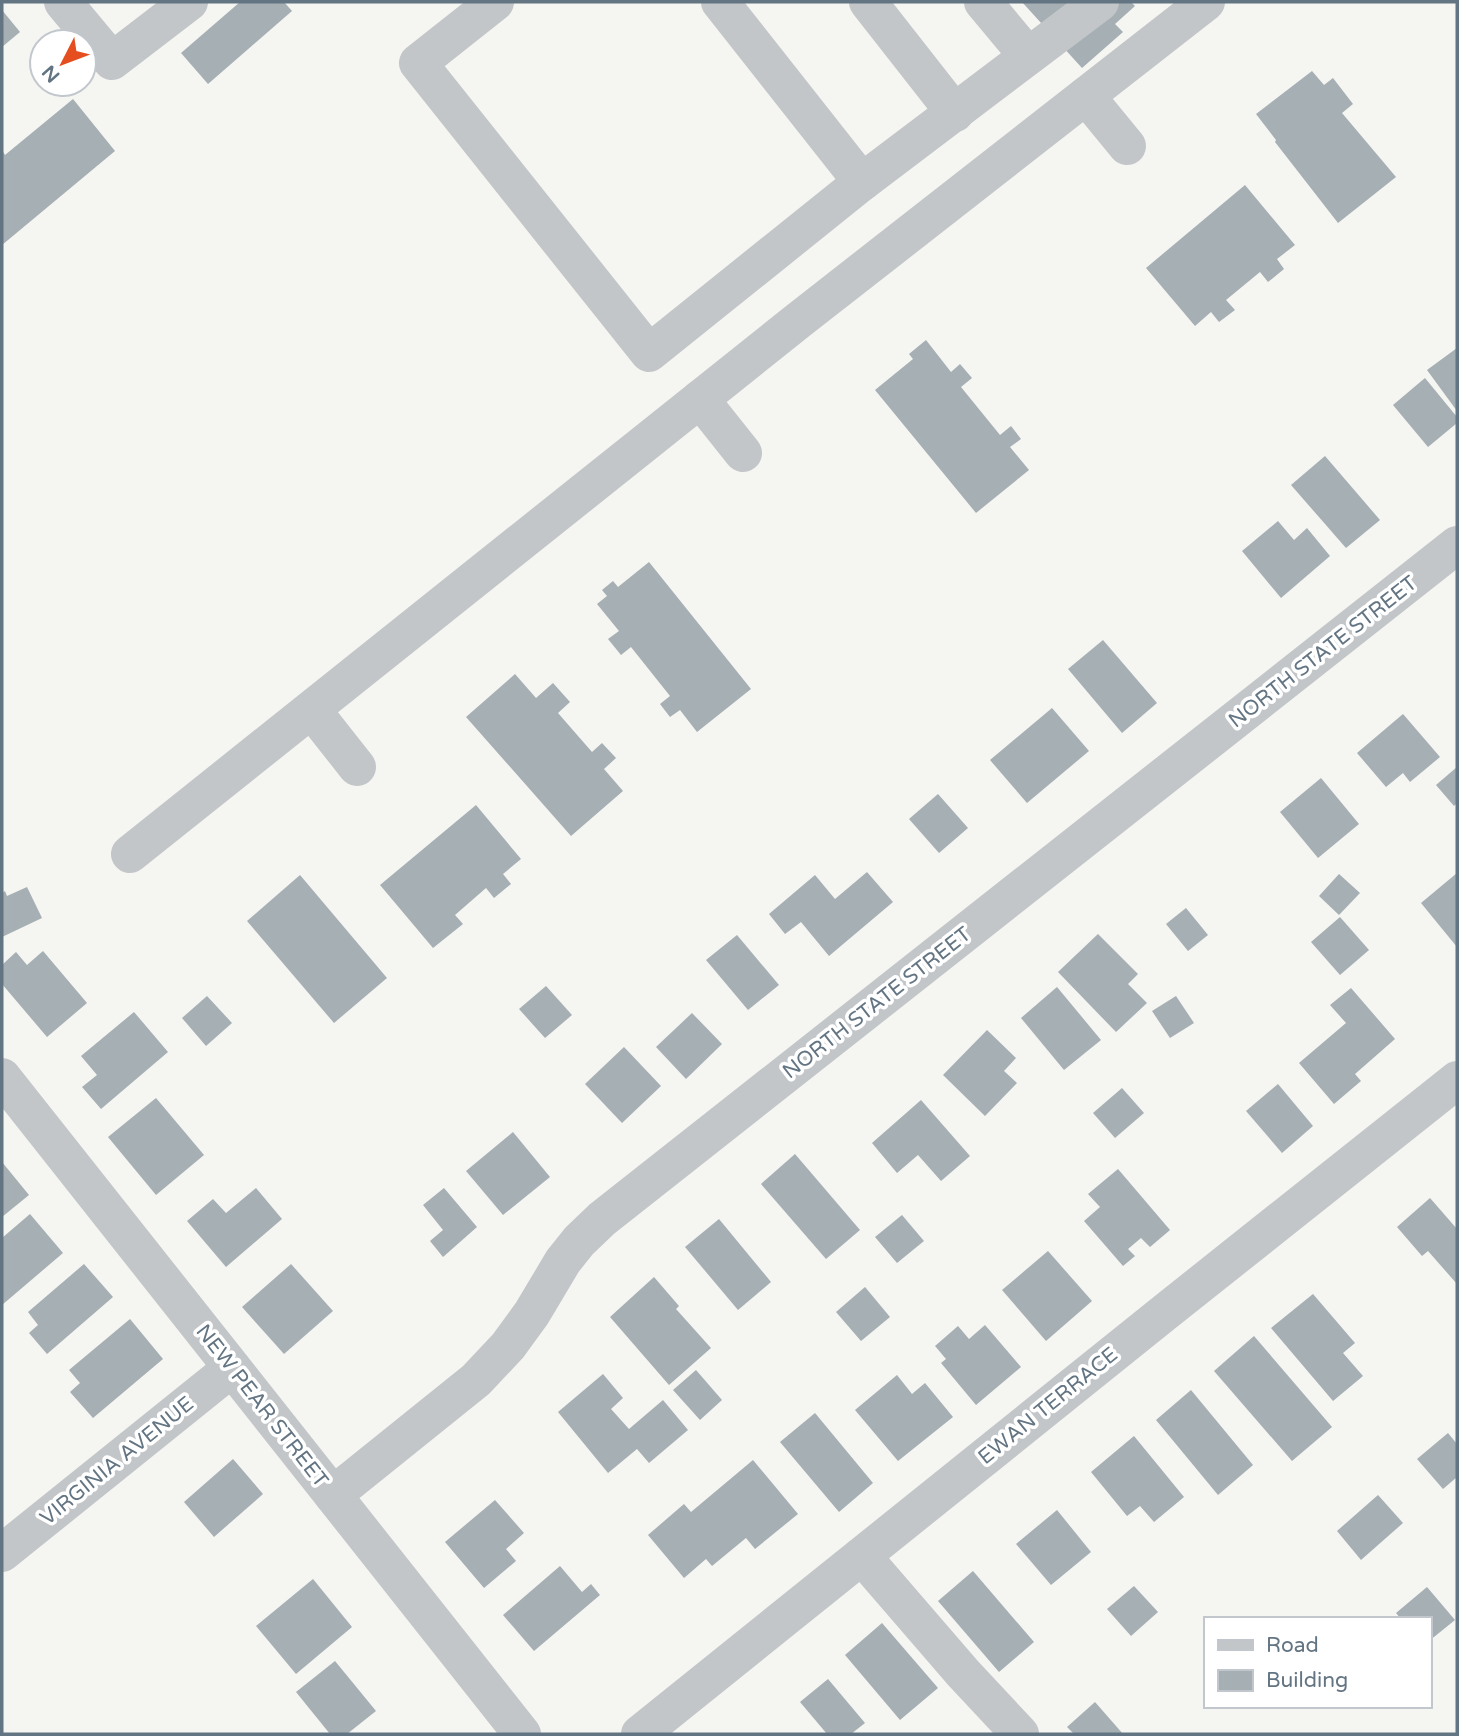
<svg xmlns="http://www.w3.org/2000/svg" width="1459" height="1736" font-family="'Varela Round',sans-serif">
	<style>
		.building { fill: #a6afb4 }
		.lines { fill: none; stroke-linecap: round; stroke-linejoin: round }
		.minor { stroke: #c2c6c9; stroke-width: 38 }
		.labels { text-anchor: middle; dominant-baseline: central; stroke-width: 7; stroke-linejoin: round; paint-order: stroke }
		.street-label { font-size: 21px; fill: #637482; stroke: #fff }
	</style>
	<rect width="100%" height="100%" fill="#f5f5f1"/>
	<g class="building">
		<polygon points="240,2 284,2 292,11 208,84 181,53"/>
		<polygon points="1022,2 1131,2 1135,6 1115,24 1123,32 1082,68"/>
		<polygon points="2,10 20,32 2,47"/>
		<polygon points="1312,71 1324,85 1333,78 1353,104 1342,113 1396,177 1338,223 1275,142 1276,140 1256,114"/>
		<polygon points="73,99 115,151 2,245 2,150 5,155"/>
		<polygon points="1245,185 1295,245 1277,259 1284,269 1268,282 1260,272 1226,300 1235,310 1219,322 1211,312 1195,326 1146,268"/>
		<polygon points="926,340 951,372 960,364 972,378 961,387 1000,435 1011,426 1021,439 1010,447 1029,470 976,513 875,390 913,359 909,354"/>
		<polygon points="1457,348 1457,411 1427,370"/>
		<polygon points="1425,378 1457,417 1457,423 1428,447 1393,405"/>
		<polygon points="1325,456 1380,520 1346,548 1291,485"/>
		<polygon points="1278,521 1294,540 1307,528 1330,556 1281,598 1242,551"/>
		<polygon points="649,562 751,689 697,732 680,710 670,717 660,704 670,696 631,647 621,655 608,639 619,631 597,604 607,596 602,590 613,581 618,587"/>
		<polygon points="1103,640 1157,703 1122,733 1068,669"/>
		<polygon points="515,674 536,698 553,683 570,702 558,713 592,752 602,743 616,758 604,769 623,791 571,836 466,717"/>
		<polygon points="1052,708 1089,751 1027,803 990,760"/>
		<polygon points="1403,714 1440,757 1410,782 1403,773 1386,787 1357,753"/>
		<polygon points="1457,767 1457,803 1454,806 1436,785"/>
		<polygon points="1321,778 1359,824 1318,858 1280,812"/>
		<polygon points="938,794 968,828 939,853 909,819"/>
		<polygon points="476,805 521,859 503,874 511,884 494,898 486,888 455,915 463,924 433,948 380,885"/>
		<polygon points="867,872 893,902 829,956 801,922 785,934 769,914 815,875 835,899"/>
		<polygon points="1457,873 1457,947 1421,903"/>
		<polygon points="1339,874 1360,893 1339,915 1319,896"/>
		<polygon points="300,875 387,978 334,1023 247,921"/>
		<polygon points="27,887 42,918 2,937 2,893 5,891 7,896"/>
		<polygon points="1186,908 1208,935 1188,951 1166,924"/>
		<polygon points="1340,917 1369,950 1340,975 1311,942"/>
		<polygon points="1098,934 1138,974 1128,984 1147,1003 1116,1032 1058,972"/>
		<polygon points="737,935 779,985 748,1010 706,960"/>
		<polygon points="43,951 87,1003 47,1037 2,984 2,965 16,952 27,965"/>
		<polygon points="546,986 572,1015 545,1038 519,1009"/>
		<polygon points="1057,987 1101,1040 1064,1070 1021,1018"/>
		<polygon points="1351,988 1395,1039 1355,1074 1361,1081 1334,1104 1299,1063 1346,1023 1330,1005"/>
		<polygon points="207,996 232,1023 206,1046 182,1018"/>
		<polygon points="1176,996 1194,1023 1170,1038 1152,1011"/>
		<polygon points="134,1012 168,1052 101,1109 82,1087 97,1075 81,1056"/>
		<polygon points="692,1013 722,1044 686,1079 656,1047"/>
		<polygon points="987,1030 1016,1058 1004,1071 1017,1083 985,1116 943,1075"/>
		<polygon points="624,1047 661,1086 622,1123 585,1084"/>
		<polygon points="1278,1084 1313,1126 1282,1153 1246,1111"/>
		<polygon points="1122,1088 1144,1113 1115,1138 1093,1113"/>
		<polygon points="156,1098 204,1155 156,1195 108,1137"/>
		<polygon points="921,1100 970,1156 941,1181 918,1155 897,1173 872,1143"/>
		<polygon points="513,1132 550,1177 503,1215 466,1171"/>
		<polygon points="795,1154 860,1230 826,1259 761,1184"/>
		<polygon points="2,1162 29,1195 2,1217"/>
		<polygon points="1118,1169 1170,1230 1150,1247 1141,1238 1128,1249 1135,1256 1123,1266 1084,1221 1100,1207 1088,1194"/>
		<polygon points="256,1188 282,1219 226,1267 187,1221 213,1199 226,1213"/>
		<polygon points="444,1188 477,1227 443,1257 430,1241 443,1230 423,1205"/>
		<polygon points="1430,1198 1457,1229 1457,1284 1428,1251 1422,1256 1397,1227"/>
		<polygon points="30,1214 63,1253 2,1305 2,1238"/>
		<polygon points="902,1215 924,1241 897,1263 875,1237"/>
		<polygon points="719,1219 771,1282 738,1310 685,1247"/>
		<polygon points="1048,1251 1092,1301 1046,1341 1002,1290"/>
		<polygon points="84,1264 113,1297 47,1354 29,1333 38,1325 28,1312"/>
		<polygon points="291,1264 333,1311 284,1354 242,1307"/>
		<polygon points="654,1277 679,1306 676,1309 711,1348 669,1385 610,1317"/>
		<polygon points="865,1287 890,1317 861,1341 836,1312"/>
		<polygon points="1313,1294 1355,1343 1343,1353 1363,1376 1333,1401 1271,1328"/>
		<polygon points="130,1319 163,1359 93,1418 70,1392 80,1383 69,1370"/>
		<polygon points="985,1325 1021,1367 976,1405 941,1363 946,1359 935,1346 958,1326 969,1339"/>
		<polygon points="1254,1336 1332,1427 1292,1461 1214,1371"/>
		<polygon points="696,1370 722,1400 700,1420 673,1390"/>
		<polygon points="603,1374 623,1398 611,1409 629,1429 663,1400 688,1430 649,1463 637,1449 608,1473 558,1412"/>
		<polygon points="897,1375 912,1394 925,1383 953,1417 898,1461 855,1410"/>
		<polygon points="1191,1390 1253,1465 1218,1495 1156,1420"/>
		<polygon points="815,1413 873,1483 839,1512 780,1442"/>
		<polygon points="1448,1433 1457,1444 1457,1477 1443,1489 1417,1459"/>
		<polygon points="1134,1436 1184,1497 1154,1522 1140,1506 1127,1516 1091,1472"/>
		<polygon points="233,1459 263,1494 214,1537 184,1502"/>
		<polygon points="753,1460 798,1514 755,1549 746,1538 712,1566 706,1559 684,1578 648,1535 684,1504 691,1512"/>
		<polygon points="1378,1495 1403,1523 1361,1560 1337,1531"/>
		<polygon points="495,1500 524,1533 506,1549 516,1561 484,1588 445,1542"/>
		<polygon points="1057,1510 1091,1552 1051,1585 1016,1544"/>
		<polygon points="560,1566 582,1592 591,1584 600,1595 534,1651 503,1615"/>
		<polygon points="973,1571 1034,1642 999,1672 938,1601"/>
		<polygon points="313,1579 352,1627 296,1674 256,1626"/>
		<polygon points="1134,1586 1158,1612 1131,1636 1107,1609"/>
		<polygon points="1427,1587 1455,1620 1429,1641 1429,1619 1401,1619 1396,1613"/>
		<polygon points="882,1623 938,1688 900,1720 845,1655"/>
		<polygon points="335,1661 376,1711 347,1734 330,1734 296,1692"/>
		<polygon points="828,1679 865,1723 851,1734 827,1734 800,1702"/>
		<polygon points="1095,1702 1123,1734 1074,1734 1067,1727"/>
	</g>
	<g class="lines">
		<g class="minor">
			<polyline points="63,2 112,61 189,2"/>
			<polyline points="495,2 418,63 649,353 862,182 1100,2"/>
			<polyline points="720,2 862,182"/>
			<polyline points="868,2 955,113"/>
			<polyline points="983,2 1028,56"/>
			<polyline points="1086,96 1127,146"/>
			<polyline points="700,399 743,453"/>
			<polyline points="312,710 357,767"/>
			<polyline points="130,854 799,320 1206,2"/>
			<polyline points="2,1077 522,1734"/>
			<polyline points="333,1495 476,1380 508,1346 532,1313 563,1261 579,1241 602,1219 1457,545"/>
			<polyline points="2,1553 232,1368"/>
			<polyline points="862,1556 963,1673 1020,1734"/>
			<polyline points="640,1734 1164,1313 1457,1080"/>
		</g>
	</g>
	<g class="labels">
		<g class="street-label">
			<text transform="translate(1323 652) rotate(-38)">NORTH STATE STREET</text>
			<text transform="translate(877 1003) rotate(-38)">NORTH STATE STREET</text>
			<text transform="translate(262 1406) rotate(52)">NEW PEAR STREET</text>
			<text transform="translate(1048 1406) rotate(-39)">EWAN TERRACE</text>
			<text transform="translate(117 1461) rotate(-39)">VIRGINIA AVENUE</text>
		</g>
	</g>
	<rect width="1459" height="1736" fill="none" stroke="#637482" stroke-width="7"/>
	<rect x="1204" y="1617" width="228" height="91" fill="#ffffff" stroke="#c1c7cd" stroke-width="2"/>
	<rect x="1218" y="1640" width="35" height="10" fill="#c2c6c9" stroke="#c1c7cd" stroke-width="2"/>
	<text x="1266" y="1652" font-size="21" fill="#637482">Road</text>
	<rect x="1218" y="1670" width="35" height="21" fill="#a6afb4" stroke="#c1c7cd" stroke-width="2"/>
	<text x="1266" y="1687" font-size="21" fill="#637482">Building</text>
	<g transform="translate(63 63) rotate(228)"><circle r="33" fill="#ffffff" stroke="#c1c7cd" stroke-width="2"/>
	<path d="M0-5L12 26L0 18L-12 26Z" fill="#e54f20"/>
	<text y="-10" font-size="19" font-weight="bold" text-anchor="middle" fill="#637482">N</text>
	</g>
</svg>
